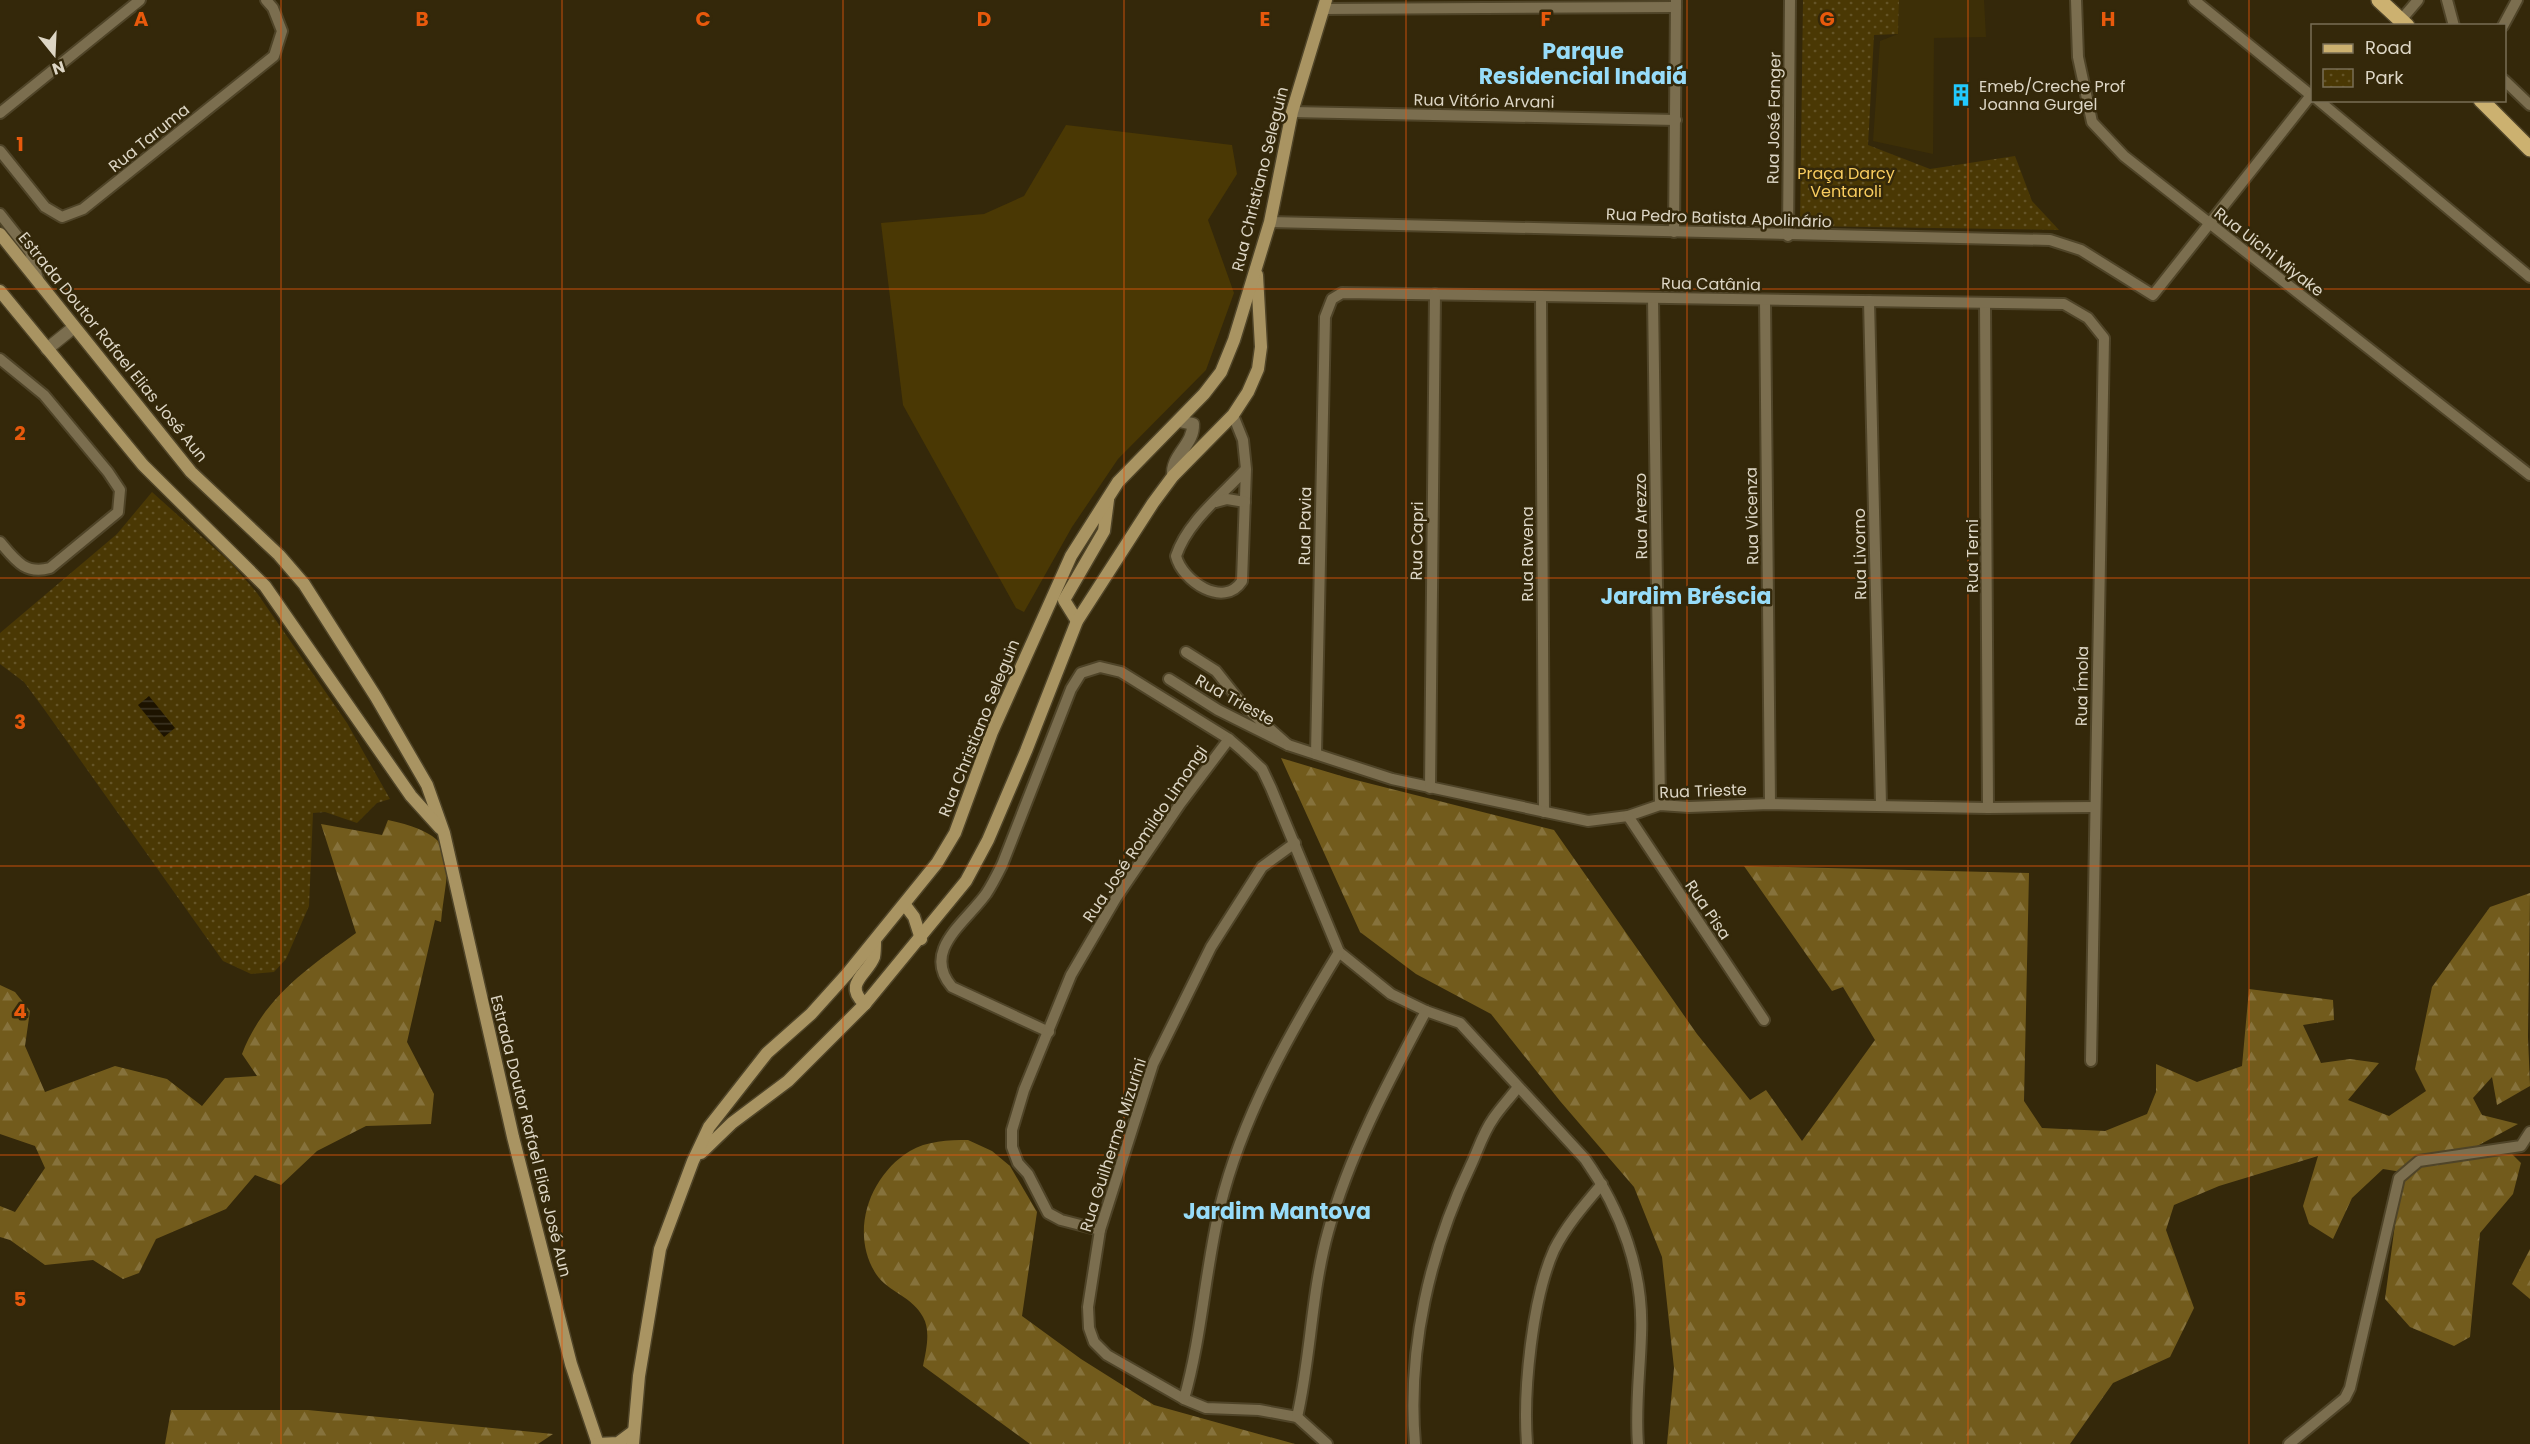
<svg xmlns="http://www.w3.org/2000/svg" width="2530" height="1444" font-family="Poppins,sans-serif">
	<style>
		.built { fill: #3d2f07 }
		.grass { fill: #4a3804 }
		.forest { fill: url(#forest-firs) }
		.park { fill: url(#park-dots) }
		.water { fill: url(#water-rules) }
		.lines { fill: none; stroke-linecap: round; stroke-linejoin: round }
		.minor-casing { stroke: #4f4428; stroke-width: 14 }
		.tertiary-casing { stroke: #4f4428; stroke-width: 15 }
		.secondary-casing { stroke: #4f4428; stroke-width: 15 }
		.primary-casing { stroke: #4f4428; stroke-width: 18 }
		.minor { stroke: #7b6e4f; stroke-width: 10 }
		.tertiary { stroke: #7b6e4f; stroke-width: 12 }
		.secondary { stroke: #a99462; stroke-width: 12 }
		.primary { stroke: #ccb170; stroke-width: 15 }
		.grid { fill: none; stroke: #e8590c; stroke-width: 1.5; stroke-opacity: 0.55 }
		.labels { text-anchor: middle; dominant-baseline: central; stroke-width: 5; stroke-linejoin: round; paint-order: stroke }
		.poi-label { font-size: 16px; fill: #ddd6c5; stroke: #34280a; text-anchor: start }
		.street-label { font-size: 16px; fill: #ddd6c5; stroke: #34280a }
		.park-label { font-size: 16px; fill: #f8cc5f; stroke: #34280a }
		.district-label { font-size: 22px; font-weight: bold; fill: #97dcf9; stroke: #34280a }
		.grid-label { font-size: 20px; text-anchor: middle; font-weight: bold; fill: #e8590c; stroke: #34280a; stroke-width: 5; stroke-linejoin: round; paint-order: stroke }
	</style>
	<defs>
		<pattern id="forest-firs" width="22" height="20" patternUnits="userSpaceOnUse" patternTransform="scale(1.5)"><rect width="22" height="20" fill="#725b1c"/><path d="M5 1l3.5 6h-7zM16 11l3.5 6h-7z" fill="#86723c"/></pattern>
		<pattern id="park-dots" width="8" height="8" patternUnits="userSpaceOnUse" patternTransform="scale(1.5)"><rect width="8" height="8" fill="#4a3804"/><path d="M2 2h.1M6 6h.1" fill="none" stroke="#645427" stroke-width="1.8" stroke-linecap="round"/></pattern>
		<pattern id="water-rules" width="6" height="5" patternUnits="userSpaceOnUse" patternTransform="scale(1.5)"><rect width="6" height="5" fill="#1d1300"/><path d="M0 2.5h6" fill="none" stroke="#3d3524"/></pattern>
	</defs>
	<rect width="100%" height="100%" fill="#34280a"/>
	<polygon class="built" points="1899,0 1984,0 1986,37 1934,38 1933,154 1873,141 1880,41 1898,34"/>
	<polygon class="grass" points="1066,125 1232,145 1237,174 1208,220 1234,293 1206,370 1118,459 1072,527 1024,612 1016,608 903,405 881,223 984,214 1024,196"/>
	<g class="forest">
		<polygon points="1281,758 1348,778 1554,830 1697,1034 1750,1100 1766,1090 1802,1141 1875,1040 1843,987 1832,991 1744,866 2029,873 2024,1101 2042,1128 2105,1131 2147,1114 2156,1092 2156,1064 2197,1082 2242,1066 2249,989 2333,1000 2334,1020 2303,1025 2321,1063 2350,1059 2379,1063 2348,1100 2389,1116 2426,1091 2415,1069 2432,987 2490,907 2530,893 2528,1037 2530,1086 2497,1105 2492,1077 2473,1098 2482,1115 2518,1124 2466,1152 2511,1153 2521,1163 2513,1194 2480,1233 2470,1337 2454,1346 2410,1327 2385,1299 2402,1172 2383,1169 2352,1198 2333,1239 2309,1224 2303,1206 2318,1156 2219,1186 2174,1205 2166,1230 2194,1308 2170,1357 2113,1383 2070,1444 1667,1444 1674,1368 1662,1257 1634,1187 1560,1101 1491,1014 1416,974 1360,932"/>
		<path d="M388,820C465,837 447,860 441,922L435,920L407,1042L434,1094L431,1124L366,1126L317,1151L281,1185L255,1175L226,1209L156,1239L139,1273L123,1279L93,1260L45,1265L10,1240L0,1237V1206L15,1212L45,1168L35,1146L0,1134V985L15,992L30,1011L25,1046L45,1092L115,1066L167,1079L202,1106L225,1078L257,1076L242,1054C264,997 308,968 356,933L321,824L382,835Z"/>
		<path d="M968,1140L992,1151L1010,1166L1037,1212L1022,1316L1081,1359L1154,1405L1295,1444H1030L923,1366C926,1351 931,1331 923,1317C913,1297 888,1292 876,1274C849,1232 870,1175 910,1151C926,1141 949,1140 968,1140Z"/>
		<polygon points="2530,1249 2530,1299 2512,1284"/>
		<polygon points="171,1410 308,1410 553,1434 538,1444 165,1444"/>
	</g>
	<g class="park">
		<polygon points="1803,0 1899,0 1898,34 1874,35 1868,145 1930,169 2015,156 2032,201 2059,230 1800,226"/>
		<polygon points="152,492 231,563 257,593 347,723 390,799 377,803 357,823 325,812 313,813 309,906 286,959 274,972 251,974 223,961 44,709 24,682 0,664 0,633 117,534"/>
	</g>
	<polygon class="water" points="149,696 175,728 164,737 138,705"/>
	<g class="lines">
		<g class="minor-casing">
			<g id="minor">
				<polyline points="2076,0 2078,57 2092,122 2124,156 2530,475"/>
				<polyline points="2194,0 2312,96"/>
				<polyline points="2447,0 2454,26"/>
				<polyline points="1323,9 1676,7"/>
				<polyline points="2401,20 2418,0"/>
				<polyline points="2503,26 2517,0"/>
				<polyline points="2504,80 2530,105"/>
				<polyline points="2318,100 2530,277"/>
				<polyline points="1292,112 1676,120"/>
				<polyline points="0,113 140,0"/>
				<polyline points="0,151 45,207 62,217 83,209 274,56 282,31 273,8 266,0"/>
				<polyline points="0,214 30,252 39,282"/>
				<polyline points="1270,222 2050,240 2081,250 2153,295 2312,94"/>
				<polyline points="1674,232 1676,0"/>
				<polyline points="1788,236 1790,0"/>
				<polyline points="1541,296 1544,812"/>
				<polyline points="1653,298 1660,805"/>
				<polyline points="1765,300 1770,804"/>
				<polyline points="1869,301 1881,805"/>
				<polyline points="1985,303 1988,808"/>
				<path d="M0,359L44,395L108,472L120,490L118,512L50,568C25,575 15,560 0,542"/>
				<path d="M1233,415L1243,440L1246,469L1242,581C1224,609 1182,581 1176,556C1187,522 1222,495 1246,469"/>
				<polyline points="1216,502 1227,499 1245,502"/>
				<polyline points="1169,679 1218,710 1288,745 1243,705 1216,671 1186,652"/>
				<polyline points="1288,745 1392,779 1588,821 1628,816 1660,805 1689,807 1770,804 1988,808 2095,807"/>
				<polyline points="1316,754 1325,317 1332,299 1342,293 2064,304 2088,318 2104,338 2091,1061"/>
				<polyline points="1430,788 1435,294"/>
				<polyline points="1628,816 1764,1020"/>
				<polyline points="1295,843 1262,867 1211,947 1153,1064 1100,1230 1088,1307 1089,1328 1094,1342 1107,1355 1184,1399 1206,1408 1259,1410 1297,1417 1327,1444"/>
				<path d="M1049,1032L952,987C921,951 965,923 986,894C992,885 997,875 1002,865L1071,689L1081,673L1100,667L1121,672L1229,739L1243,751L1262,769L1271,788L1339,952L1391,994L1426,1011L1460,1023L1585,1159C1621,1210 1644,1272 1641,1335C1640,1372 1635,1407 1638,1444"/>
				<polyline points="1100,1230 1061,1220 1048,1213 1028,1174 1018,1163 1012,1147 1012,1130 1024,1090 1071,975 1116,898 1180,804 1229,739"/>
				<path d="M1184,1399C1202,1336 1205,1270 1220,1207C1242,1116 1291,1031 1339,952"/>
				<path d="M1297,1417C1311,1357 1311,1293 1328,1232C1349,1155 1388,1082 1426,1011"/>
				<path d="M1415,1444C1407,1349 1430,1250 1471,1165C1478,1150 1483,1133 1493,1119C1500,1108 1510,1098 1518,1087"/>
				<path d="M1527,1444C1523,1391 1532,1299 1554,1250C1566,1226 1585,1204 1602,1184"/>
				<polyline points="2289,1444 2345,1398 2350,1388 2399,1178 2419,1161 2521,1146 2530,1132"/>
			</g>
		</g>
		<g class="tertiary-casing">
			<g id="tertiary">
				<polyline points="47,349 73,328"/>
				<path d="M1173,476C1171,455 1194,445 1193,424L1179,421"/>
			</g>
		</g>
		<g class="secondary-casing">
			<g id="secondary">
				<polyline points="0,234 191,472 279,555 304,584 376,697 427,785 444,833 513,1137 571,1364 598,1444"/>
				<polyline points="0,291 143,465 265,586 411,796 440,828"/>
				<polyline points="1077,621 1064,600 1104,531 1108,500"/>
				<polyline points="905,905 914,917 921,939"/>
				<path d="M865,1004C842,984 868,974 874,957C875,952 875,946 875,941"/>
				<polyline points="701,1153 732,1123 788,1081 865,1004 966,881 988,840 1026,751 1077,621 1153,503 1173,476 1233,415 1248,392 1258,369 1261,347 1257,275"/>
				<polyline points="597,1444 618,1443 634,1431"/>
				<polyline points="633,1444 639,1376 660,1249 693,1161 709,1127 767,1053 811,1014 847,974 937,863 955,833 992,732 1071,556 1118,482 1204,394 1221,372 1234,340 1270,222 1292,112 1326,0"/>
			</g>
		</g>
		<g class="primary-casing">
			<g id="primary">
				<polyline points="2379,0 2407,26"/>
				<polyline points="2481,100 2530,149"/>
			</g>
		</g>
		<use href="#minor" class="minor"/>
		<use href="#tertiary" class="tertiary"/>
		<use href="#secondary" class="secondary"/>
		<use href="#primary" class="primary"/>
	</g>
	<path class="grid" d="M281,0V1444M562,0V1444M843,0V1444M1124,0V1444M1406,0V1444M1687,0V1444M1968,0V1444M2249,0V1444M0,289H2530M0,578H2530M0,866H2530M0,1155H2530"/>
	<defs>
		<g id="building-bare" transform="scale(1.8)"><path d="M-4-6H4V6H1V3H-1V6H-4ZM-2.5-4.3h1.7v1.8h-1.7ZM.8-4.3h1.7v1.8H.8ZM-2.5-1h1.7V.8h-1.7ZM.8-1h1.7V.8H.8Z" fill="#22c9fe" stroke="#34280a" stroke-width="2.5" paint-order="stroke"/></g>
	</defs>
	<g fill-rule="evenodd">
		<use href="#building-bare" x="1961" y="95"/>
	</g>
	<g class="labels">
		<g class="poi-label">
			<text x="1979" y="86">Emeb/Creche Prof<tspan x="1979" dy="18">Joanna Gurgel</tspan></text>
		</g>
		<g class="street-label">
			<text transform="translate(1484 101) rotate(1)">Rua Vitório Arvani</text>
			<text transform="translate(1774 118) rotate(-89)">Rua José Fanger</text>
			<text transform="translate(149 138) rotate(-39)">Rua Taruma</text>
			<text transform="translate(1260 179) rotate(-76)">Rua Christiano Seleguin</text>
			<text transform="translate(1719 218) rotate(2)">Rua Pedro Batista Apolinário</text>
			<text transform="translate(2269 252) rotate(38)">Rua Uichi Miyake</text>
			<text transform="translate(1711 284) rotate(1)">Rua Catânia</text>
			<text transform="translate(113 347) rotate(51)">Estrada Doutor Rafael Elias José Aun</text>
			<text transform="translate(1641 516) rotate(-91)">Rua Arezzo</text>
			<text transform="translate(1752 516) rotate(-91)">Rua Vicenza</text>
			<text transform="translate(1305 526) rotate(-89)">Rua Pavia</text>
			<text transform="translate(1417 541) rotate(-89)">Rua Capri</text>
			<text transform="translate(1527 554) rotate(-90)">Rua Ravena</text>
			<text transform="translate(1860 554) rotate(-91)">Rua Livorno</text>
			<text transform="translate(1972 556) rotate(-90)">Rua Terni</text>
			<text transform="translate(2082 686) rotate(-89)">Rua Ímola</text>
			<text transform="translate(1235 700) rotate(29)">Rua Trieste</text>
			<text transform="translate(979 728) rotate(-68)">Rua Christiano Seleguin</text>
			<text transform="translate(1703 791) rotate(-2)">Rua Trieste</text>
			<text transform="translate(1145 834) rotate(-56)">Rua José Romildo Limongi</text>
			<text transform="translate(1708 910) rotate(56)">Rua Pisa</text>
			<text transform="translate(531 1136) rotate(76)">Estrada Doutor Rafael Elias José Aun</text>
			<text transform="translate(1113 1145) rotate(-72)">Rua Guilherme Mizurini</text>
		</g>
		<g class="park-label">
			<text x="1846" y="173">Praça Darcy<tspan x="1846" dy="18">Ventaroli</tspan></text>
		</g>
		<g class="district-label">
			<text x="1583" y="51">Parque<tspan x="1583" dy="25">Residencial Indaiá</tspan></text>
			<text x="1686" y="596">Jardim Bréscia</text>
			<text x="1277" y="1211">Jardim Mantova</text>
		</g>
	</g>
	<g class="grid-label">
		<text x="141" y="26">A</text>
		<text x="422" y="26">B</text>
		<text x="703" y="26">C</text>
		<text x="984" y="26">D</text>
		<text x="1265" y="26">E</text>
		<text x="1546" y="26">F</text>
		<text x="1827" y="26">G</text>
		<text x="2108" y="26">H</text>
		<text x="20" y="151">1</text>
		<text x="20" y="440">2</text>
		<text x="20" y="729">3</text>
		<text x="20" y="1018">4</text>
		<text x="20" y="1306">5</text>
	</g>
	<rect x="2311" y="24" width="195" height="78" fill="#34280a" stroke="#786e55" stroke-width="1.5"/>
	<rect x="2323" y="44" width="30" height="9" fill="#ccb170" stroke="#786e55" stroke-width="1.5"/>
	<text x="2365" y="54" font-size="18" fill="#ddd6c5">Road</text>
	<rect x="2323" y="69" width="30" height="18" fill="url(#park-dots)" stroke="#786e55" stroke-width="1.5"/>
	<text x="2365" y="84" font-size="18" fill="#ddd6c5">Park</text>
	<g transform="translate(54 54) rotate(162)" stroke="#34280a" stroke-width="4.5" paint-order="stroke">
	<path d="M0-4.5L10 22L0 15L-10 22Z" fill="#ddd6c5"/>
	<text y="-9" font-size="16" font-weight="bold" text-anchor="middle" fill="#ddd6c5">N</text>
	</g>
</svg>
